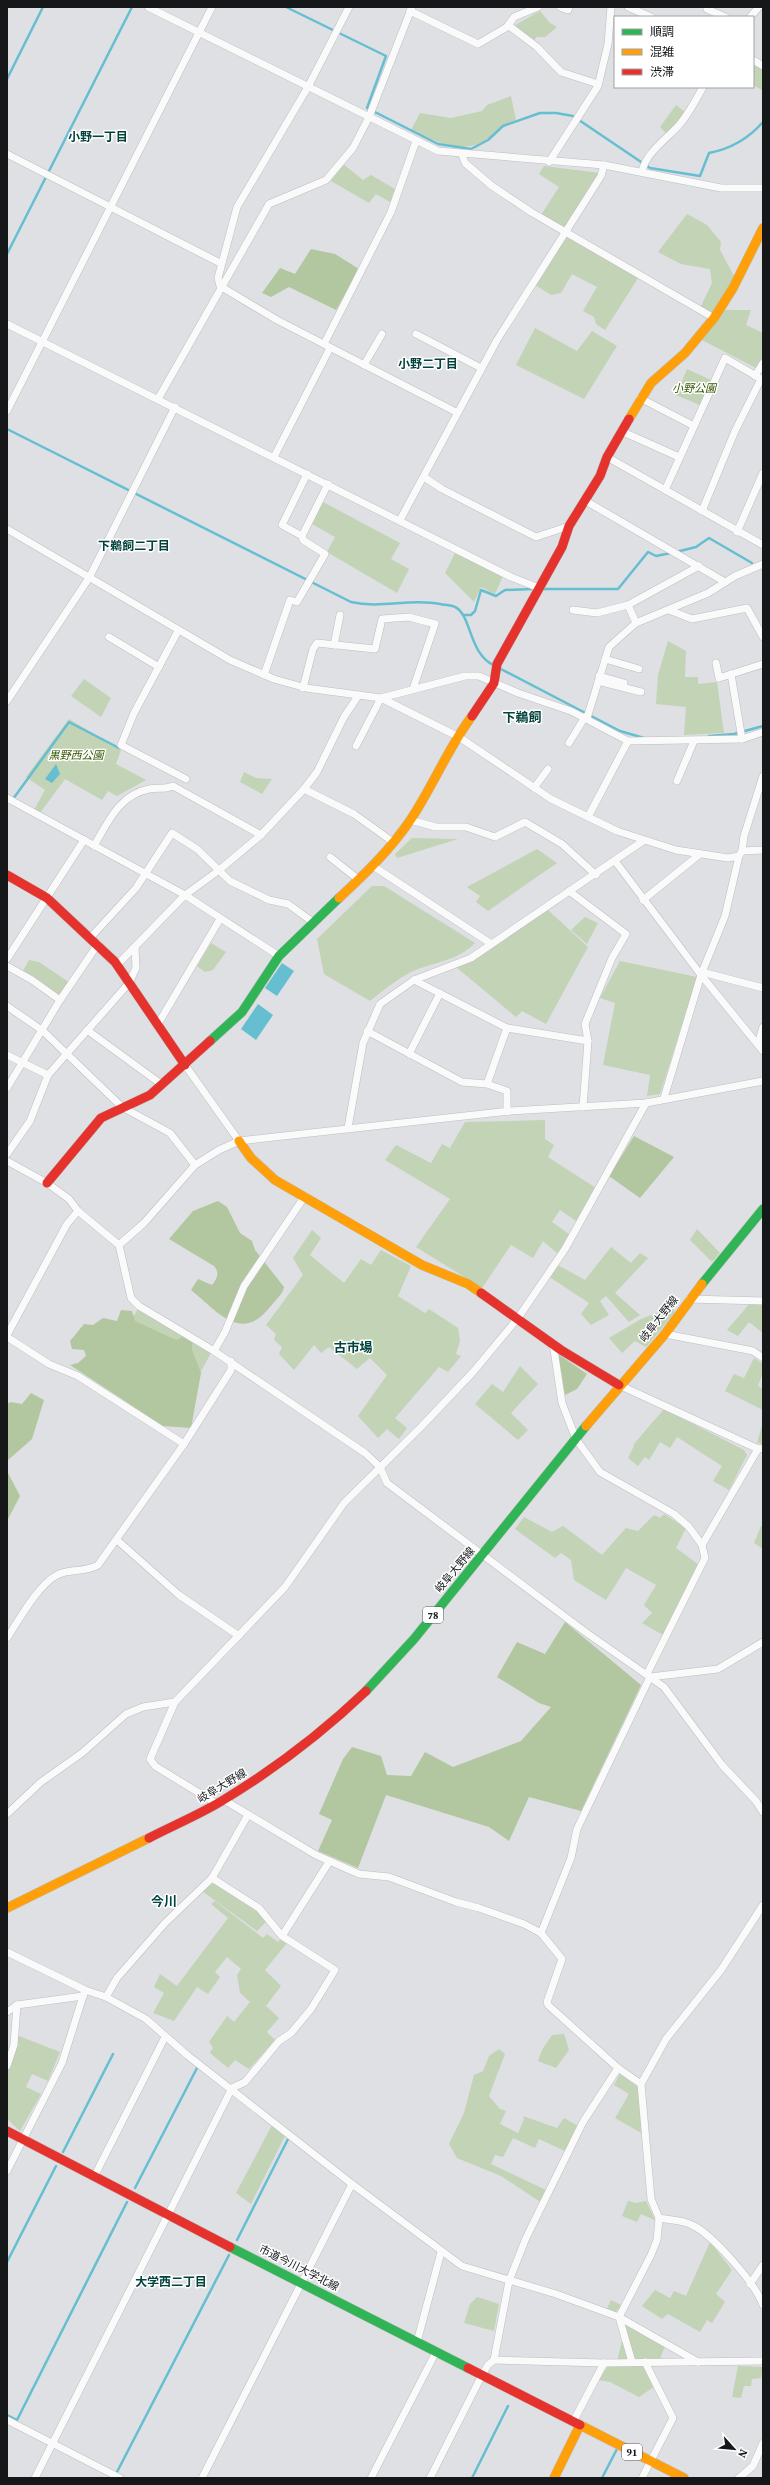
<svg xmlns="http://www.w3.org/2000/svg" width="770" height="2485" font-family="'Source Serif 4','Noto Sans JP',serif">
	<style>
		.green { fill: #c2d3b6 }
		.forest { fill: #b2c79f }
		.water { fill: #66bed1 }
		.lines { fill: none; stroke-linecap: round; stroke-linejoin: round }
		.stream { stroke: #66bed1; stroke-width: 2.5 }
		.street-casing { stroke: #bdbec1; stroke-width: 8 }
		.fast-casing { stroke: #bdbec1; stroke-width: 10 }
		.slow-casing { stroke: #bdbec1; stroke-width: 10 }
		.jam-casing { stroke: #bdbec1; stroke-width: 10 }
		.street { stroke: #fafafb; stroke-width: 7 }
		.fast { stroke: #30b455; stroke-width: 9 }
		.slow { stroke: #ff9f0a; stroke-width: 9 }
		.jam { stroke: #e5322d; stroke-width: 9 }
		.labels { text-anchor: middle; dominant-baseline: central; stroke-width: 3; stroke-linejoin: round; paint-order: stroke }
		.shield { fill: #fff; stroke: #5b5d5e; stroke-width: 1 }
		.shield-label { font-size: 10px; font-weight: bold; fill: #151719 }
		.park-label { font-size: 11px; font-style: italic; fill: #365600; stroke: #fff }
		.street-label { font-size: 11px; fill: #151719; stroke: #fff }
		.neighbourhood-label { font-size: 12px; font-weight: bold; fill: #02433e; stroke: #fff }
		.quarter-label { font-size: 13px; font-weight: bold; fill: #02433e; stroke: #fff }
	</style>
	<rect width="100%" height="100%" fill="#dee0e4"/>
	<g class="green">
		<polygon points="540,11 550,23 557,27 545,37 537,37 532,42 512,27"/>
		<polygon points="753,63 763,69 762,90 753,85"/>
		<path d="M511,96L516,120C502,125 498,131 487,139C463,156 434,141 411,130L420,113L451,118L482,111L487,105Z"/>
		<polygon points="676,105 685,112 667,134 660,127"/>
		<polygon points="343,164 363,180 371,175 395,189 390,202 376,194 369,203 331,181"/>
		<polygon points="544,166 600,173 564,229 541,215 559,187 539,174"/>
		<polygon points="687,214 707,225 721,242 720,250 735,278 711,314 700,308 712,283 710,269 681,264 658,252"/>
		<polygon points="569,237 638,278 605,330 596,324 594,317 583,311 597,287 572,274 561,293 551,295 535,285 562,238"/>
		<polygon points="721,310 751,310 746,325 763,333 763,358 756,368 700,339"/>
		<polygon points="535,328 577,351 592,331 617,346 584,399 516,365"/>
		<polygon points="687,369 713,381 702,406 676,395"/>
		<polygon points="323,502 400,543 391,559 409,569 397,593 327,552 335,537 312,524"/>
		<polygon points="455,553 503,576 495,594 481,587 474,602 445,573"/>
		<polygon points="668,641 686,651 685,677 698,677 698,684 717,682 724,733 684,735 686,707 656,704 658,675"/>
		<polygon points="84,679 111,698 101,717 71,696"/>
		<polygon points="69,719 121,750 116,764 146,780 117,796 108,791 102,800 65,779 40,813 34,810 45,790 26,777"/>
		<polygon points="244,772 256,778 272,779 262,794 240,782"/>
		<polygon points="412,838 458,839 397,858 395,854"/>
		<polygon points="537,849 557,863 488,911 476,902 480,896 467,887"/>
		<path d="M372,886H384L475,943C458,961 433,962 411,972C396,980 383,990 370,1001L324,974L317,939Z"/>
		<polygon points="548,910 588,947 546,1024 522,1011 516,1017 456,967 474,960"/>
		<polygon points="585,917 598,923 587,944 571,930"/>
		<polygon points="211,943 226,952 213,970 205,972 197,966"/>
		<polygon points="29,960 39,962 70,983 59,997 23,971"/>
		<polygon points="620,961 697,977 660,1094 647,1096 650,1075 603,1065 615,1003 600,998"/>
		<polygon points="545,1120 545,1139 554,1145 548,1157 596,1188 576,1221 560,1210 552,1222 569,1234 558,1254 543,1241 533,1258 511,1245 482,1288 416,1247 450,1199 385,1160 396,1145 431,1163 442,1144 450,1148 465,1122"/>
		<polygon points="697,1229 720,1253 712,1262 690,1240"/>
		<polygon points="312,1230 321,1238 310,1255 344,1283 361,1259 371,1265 381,1250 411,1266 398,1296 425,1313 429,1309 458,1328 460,1341 456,1354 461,1356 448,1372 439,1367 395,1418 407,1428 399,1439 387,1429 378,1438 358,1416 387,1375 370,1358 357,1369 329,1347 321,1353 314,1345 294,1370 279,1354 282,1347 274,1340 276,1334 266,1325 303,1275 293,1258"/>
		<polygon points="611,1247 631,1263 640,1253 648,1258 615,1293 640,1315 629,1322 606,1296 600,1301 609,1315 591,1325 581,1314 589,1303 548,1276 556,1264 585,1280"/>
		<polygon points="751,1302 763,1302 763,1333 749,1322 738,1336 727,1330"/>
		<polygon points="673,1307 675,1313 646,1347 635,1341 622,1353 609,1338 641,1319"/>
		<polygon points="138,1309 211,1353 200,1373 126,1328"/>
		<polygon points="754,1358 763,1364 763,1372 758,1386 763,1389 763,1410 725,1391 734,1374 744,1378"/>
		<polygon points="520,1366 538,1384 511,1413 528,1430 518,1440 475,1404 492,1384 503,1392"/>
		<polygon points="664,1409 744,1450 747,1455 729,1490 713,1481 722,1466 677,1437 670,1448 660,1442 649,1460 645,1457 638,1466 628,1458 634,1446 633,1445"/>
		<polygon points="763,1422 763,1444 757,1443"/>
		<polygon points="664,1514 686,1528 676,1548 699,1565 663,1635 642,1623 652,1613 644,1605 656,1585 626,1568 606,1600 574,1580 571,1560 561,1553 555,1558 515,1529 524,1517 552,1532 563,1526 602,1555 626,1528 638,1531 654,1515 660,1518"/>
		<polygon points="761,1526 763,1527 763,1549 754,1543"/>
		<polygon points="215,1882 254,1908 267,1921 257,1931 202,1891"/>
		<polygon points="215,1901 263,1938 267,1934 278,1942 282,1937 287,1943 265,1970 281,1986 266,2006 279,2018 267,2032 275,2040 249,2069 235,2060 228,2068 210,2053 213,2048 209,2042 227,2016 234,2022 250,2002 240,1993 237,1975 241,1969 227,1957 215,1972 220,1977 208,1994 197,1987 174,2021 153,2013 164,1993 154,1987 160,1974 177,1986 228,1918 211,1904"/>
		<polygon points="564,2034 569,2050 556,2068 538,2061 542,2050 552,2035"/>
		<polygon points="19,2036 60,2052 48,2081 32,2074 26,2087 41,2094 20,2131 7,2119 7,2071"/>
		<polygon points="499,2049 505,2054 489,2096 500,2109 506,2111 500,2124 518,2133 524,2119 523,2116 557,2128 564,2118 578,2126 567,2152 539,2139 535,2148 513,2138 503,2157 495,2155 491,2164 548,2191 542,2203 501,2176 457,2158 449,2144 464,2113 474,2075 483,2071 489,2056"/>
		<polygon points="620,2074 639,2088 643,2134 615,2118 629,2094 614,2085"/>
		<polygon points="272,2125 285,2136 251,2204 236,2193"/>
		<polygon points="628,2201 636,2203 646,2201 655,2220 641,2214 637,2222 622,2216"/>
		<polygon points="710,2242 732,2270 716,2294 725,2302 712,2323 707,2320 700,2332 668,2314 662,2319 642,2306 655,2290 670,2298 674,2291 686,2296"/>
		<polygon points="477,2297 499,2304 494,2331 464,2323 470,2304"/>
		<polygon points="611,2300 621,2305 616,2312 607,2309"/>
		<polygon points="623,2322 665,2346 660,2359 639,2361 634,2357"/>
		<polygon points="623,2337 629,2356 626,2361 617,2361"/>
		<polygon points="609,2365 645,2366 655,2386 639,2397 610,2382 598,2380"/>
		<polygon points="738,2366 763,2367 761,2378 752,2379 751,2386 744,2386 741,2398 732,2397"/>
	</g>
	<g class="forest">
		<polygon points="311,249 335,254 359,269 336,310 289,287 271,297 262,293 280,268 295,274"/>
		<polygon points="634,1136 674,1157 640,1198 609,1176"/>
		<path d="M218,1201L227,1207L240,1233L252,1241L255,1250L284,1287C283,1294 274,1302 270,1307C241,1344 217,1311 191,1290L198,1279L212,1285C217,1279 220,1273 214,1266L169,1239L193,1211Z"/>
		<polygon points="121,1310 132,1311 135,1321 176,1340 183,1337 192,1342 192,1350 201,1373 191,1428 163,1426 70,1365 78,1363 86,1356 84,1350 72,1349 70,1341 84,1324 93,1325 103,1318 117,1321"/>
		<polygon points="558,1354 587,1374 577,1389 565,1395"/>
		<polygon points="31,1393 44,1400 32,1439 7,1461 7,1404 11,1402 22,1404"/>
		<polygon points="7,1471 20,1496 7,1521"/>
		<polygon points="565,1622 641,1685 581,1811 529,1797 509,1841 489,1827 386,1795 358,1868 318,1851 332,1820 319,1814 343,1759 352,1747 381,1756 387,1775 411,1776 425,1752 453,1767 521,1741 551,1707 539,1703 497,1677 517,1642 545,1654"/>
	</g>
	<g class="water">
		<polygon points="56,764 60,774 52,783 45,779"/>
		<polygon points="282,963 294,971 277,996 265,988"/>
		<polygon points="258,1004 273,1015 256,1040 241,1029"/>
	</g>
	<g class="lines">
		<g class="stream">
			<path d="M286,7L386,56L367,108L438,144L471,149L488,140L503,126L540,113H556L573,116L650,168L700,176L709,153C730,149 749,138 763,122"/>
			<polyline points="7,79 43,7"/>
			<polyline points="7,254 132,7"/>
			<path d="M7,429L351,602C381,609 410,598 440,604C444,605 451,605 455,607C472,615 468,654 495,666"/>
			<polyline points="676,552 696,547 709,538 752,563"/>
			<polyline points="542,589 618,589 648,552 656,556 671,553"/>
			<polyline points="463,615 471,615 475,611 481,590 496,596 505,590 532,589"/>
			<polyline points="499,668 620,731 644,738"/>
			<polyline points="709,736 734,734 763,726"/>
			<polyline points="13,799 69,722 119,748"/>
			<polyline points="63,2152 113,2054"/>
			<polyline points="135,2188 197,2068"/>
			<polyline points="237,2240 288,2139"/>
			<polyline points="7,2262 56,2166"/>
			<polyline points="7,2415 17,2420 127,2202"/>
			<polyline points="117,2472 229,2255"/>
			<polyline points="472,2478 508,2406"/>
			<polyline points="602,2478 618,2447"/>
		</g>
		<g class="street-casing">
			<g id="street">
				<polyline points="148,7 438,151 604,165 721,188 763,188"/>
				<polyline points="349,7 308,87 237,207 218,278 220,286 277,320 456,412"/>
				<polyline points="560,7 568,10 569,7"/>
				<polyline points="628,7 651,17"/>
				<polyline points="707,9 725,17"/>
				<polyline points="410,11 478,44 507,27 514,17 538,7"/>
				<polyline points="750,17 759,7"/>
				<polyline points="508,25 537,47 561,72 598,84"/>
				<polyline points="753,60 763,66"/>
				<polyline points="7,154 220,263"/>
				<polyline points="462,154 465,163 492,186 531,212 714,318"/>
				<polyline points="549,162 598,86 608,44 611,7"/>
				<path d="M642,172C645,153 668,138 680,124C689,113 696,100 703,87"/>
				<polyline points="7,324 511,577 539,588"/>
				<polyline points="416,334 481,368"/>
				<polyline points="324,344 391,212 416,141"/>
				<polyline points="364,365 382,334"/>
				<polyline points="755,376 763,363"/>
				<polyline points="640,398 694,426"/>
				<polyline points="158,399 269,204 326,180 353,148 369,117 412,7"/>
				<polyline points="7,411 212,7"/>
				<polyline points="621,431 679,457"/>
				<polyline points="274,457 330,348"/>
				<polyline points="607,457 763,545"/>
				<polyline points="307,474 282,525 302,536 328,484"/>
				<polyline points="424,477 442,489 536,537 569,526"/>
				<polyline points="665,490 725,358 763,380"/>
				<polyline points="584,500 725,582"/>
				<polyline points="702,511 735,431 761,379"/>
				<polyline points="400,520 497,340 601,176 604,165"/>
				<polyline points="7,529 230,660 274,679 306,688 381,698 459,737 551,799 617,831 676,850 728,858 739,856"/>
				<polyline points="737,532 763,473"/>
				<polyline points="628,605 636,623"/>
				<polyline points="573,610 597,613 628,605 699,566"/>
				<polyline points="669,610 692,619 747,608 763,637"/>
				<polyline points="178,631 134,713 121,745 186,779"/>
				<polyline points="109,637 159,667"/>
				<polyline points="334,645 340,615"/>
				<polyline points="605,659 639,669"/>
				<polyline points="716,663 719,678 763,664"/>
				<polyline points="731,674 742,739"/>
				<polyline points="264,675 290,600 297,602 325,554 303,540 302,536"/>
				<polyline points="599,676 624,683"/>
				<polyline points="598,681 641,692"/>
				<polyline points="303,688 313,649 317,643 375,649 382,619 409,617 435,624 413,689"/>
				<polyline points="7,701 89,578 175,407"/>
				<polyline points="587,718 609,647 619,638 636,623 708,593 735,576 763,564"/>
				<polyline points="569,743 585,717"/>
				<polyline points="356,746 381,698 465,676 479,676 518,693 571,711 628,741 742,739 763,732"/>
				<polyline points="677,781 694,741"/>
				<polyline points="534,788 548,769"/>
				<polyline points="304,789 354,814 393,842"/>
				<polyline points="7,798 185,895 279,956"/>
				<polyline points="588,817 628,741"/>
				<polyline points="410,820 436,827 466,827 495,837 525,822 562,844 596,875"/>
				<path d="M94,846C108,822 119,795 149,789C158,787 164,790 173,786L261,835"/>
				<polyline points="742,851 763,850"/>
				<polyline points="330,857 359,880"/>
				<polyline points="615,861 701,975 763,1051"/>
				<polyline points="373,866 490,943"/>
				<polyline points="569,891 626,934 612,958 585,1024 588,1041 583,1107"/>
				<polyline points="643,900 700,854"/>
				<polyline points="91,937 136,888 172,833 197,849 230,881 269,900 288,904 314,923"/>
				<polyline points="7,959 84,840"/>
				<polyline points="118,964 185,895 218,871 261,835 304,789 317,772 344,717 358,696"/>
				<polyline points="7,966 32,980 60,1000"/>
				<polyline points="702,972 763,988"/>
				<polyline points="414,980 507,1028 588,1041"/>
				<polyline points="7,1006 43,1031 122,1107 170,1133 195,1165"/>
				<polyline points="158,1024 220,919"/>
				<polyline points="87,1030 161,1084"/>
				<polyline points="367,1031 462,1082 487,1084 507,1091 507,1112"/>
				<polyline points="758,1044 763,1027"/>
				<polyline points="409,1054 440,993"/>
				<polyline points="7,1055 48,1075"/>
				<polyline points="185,1065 239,1141"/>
				<polyline points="487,1084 507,1028"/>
				<polyline points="7,1088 60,1000 98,944"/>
				<polyline points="664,1098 701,975 725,916 739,856 742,851 744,836 763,776"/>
				<polyline points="348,1128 363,1043 380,1004 414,980 471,958 643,841"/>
				<polyline points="7,1154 30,1121 48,1075 129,983 136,968 135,947"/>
				<polyline points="7,1161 47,1183 69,1199 78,1211 119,1245 131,1298 139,1306 214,1351 365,1453 380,1467 387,1483 584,1631 664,1687 722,1765 756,1801 763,1812"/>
				<polyline points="119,1245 144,1223 195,1165 219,1150 239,1141 510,1111 646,1103 763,1081"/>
				<polyline points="689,1299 763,1301"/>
				<polyline points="665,1334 743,1349 753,1351 763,1358"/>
				<polyline points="7,1335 67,1224 78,1211"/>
				<polyline points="7,1337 49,1364 78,1376 184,1444"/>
				<polyline points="553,1343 562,1403 576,1439 600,1472 674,1514 689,1527 702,1545"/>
				<polyline points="214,1351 225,1332 244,1286 305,1196"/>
				<polyline points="619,1385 756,1448 763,1449"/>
				<polyline points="117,1540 179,1595 239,1636"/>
				<path d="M7,1638C19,1620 38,1585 57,1575C69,1568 85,1573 98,1565L184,1444L231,1370V1361"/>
				<polyline points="647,1674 705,1558 702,1545 758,1449"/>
				<polyline points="650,1677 718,1669 763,1642"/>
				<polyline points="224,1800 316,1855 359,1874 389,1877 456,1902 479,1908 524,1924 541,1933 562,1959 547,2002 548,2005 618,2068 641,2084"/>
				<polyline points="217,1804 155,1766 150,1759 175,1702 285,1587 344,1503 422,1426 473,1372 518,1318 565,1249 646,1103"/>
				<polyline points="7,1814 41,1782 82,1753 126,1714 143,1707 175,1702"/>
				<polyline points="541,1933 571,1858 577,1829 650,1677"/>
				<polyline points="282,1936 329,1862"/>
				<polyline points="7,1952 85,1990 106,1997 146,2019 187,2055 352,2184 462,2266 556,2294 619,2317 698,2362"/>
				<polyline points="106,1997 117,1978 165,1923 212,1878 248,1815"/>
				<polyline points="7,2012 17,2005 83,1996"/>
				<polyline points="7,2066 14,2045 17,2005"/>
				<polyline points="7,2171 62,2063 85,1990"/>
				<polyline points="94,2177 165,2037"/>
				<path d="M659,2218C669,2220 683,2220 692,2225C712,2234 756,2284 763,2305"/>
				<polyline points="750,2284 763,2265"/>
				<polyline points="417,2342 441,2252"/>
				<polyline points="494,2360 604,2363 763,2361"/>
				<polyline points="632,2362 619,2317 651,2255 657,2240 659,2218 651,2199 641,2084 666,2039 721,1970 763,1905"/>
				<polyline points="7,2420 120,2478"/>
				<polyline points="573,2422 604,2363"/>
				<polyline points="35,2478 232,2088 245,2082 279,2041 291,2033 311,2009 335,1970 282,1936 259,1908 212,1878"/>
				<polyline points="202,2478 352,2184"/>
				<polyline points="371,2478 436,2352"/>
				<polyline points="430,2478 482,2375 488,2365 494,2360 509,2281 526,2238 583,2122 618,2068"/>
				<polyline points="642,2478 673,2418 645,2362"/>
				<polyline points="739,2478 753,2466 763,2443"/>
			</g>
		</g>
		<g class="fast-casing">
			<g id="fast">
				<polyline points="210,1041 242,1012 279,956 339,898"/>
				<polyline points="702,1284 763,1209"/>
				<polyline points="366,1691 414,1639 586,1426"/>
				<polyline points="230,2247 468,2368"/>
			</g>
		</g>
		<g class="slow-casing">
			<g id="slow">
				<polyline points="629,419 651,383 685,353 714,318 733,288 763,228"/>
				<path d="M339,898C365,874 391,849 411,819C433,786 448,748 472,716"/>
				<polyline points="239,1141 251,1158 275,1180 422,1265 468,1284 481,1293"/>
				<polyline points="586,1426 665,1334 702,1284"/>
				<polyline points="7,1908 149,1838"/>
				<polyline points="554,2478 580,2425 684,2478"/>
			</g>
		</g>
		<g class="jam-casing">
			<g id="jam">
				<polyline points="472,716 494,683 497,664 562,547 569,526 600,476 607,457 629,419"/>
				<polyline points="7,875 47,898 115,962 185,1065"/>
				<polyline points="47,1183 101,1118 150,1095 210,1041"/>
				<polyline points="481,1293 561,1350 619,1385"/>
				<path d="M149,1838C174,1825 201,1814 225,1799C276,1768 323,1732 366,1691"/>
				<polyline points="7,2131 230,2247"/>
				<polyline points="468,2368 580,2425"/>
			</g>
		</g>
		<use href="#street" class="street"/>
		<use href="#fast" class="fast"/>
		<use href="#slow" class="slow"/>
		<use href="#jam" class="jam"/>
	</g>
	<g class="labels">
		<g class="shield">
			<rect x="423" y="1607" width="20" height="16" rx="3"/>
			<rect x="622" y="2444" width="20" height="16" rx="3"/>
		</g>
		<g class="shield-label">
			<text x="433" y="1615">78</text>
			<text x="632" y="2452">91</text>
		</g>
		<g class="park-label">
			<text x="694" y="388">小野公園</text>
			<text x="76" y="755">黒野西公園</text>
		</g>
		<g class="street-label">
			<text transform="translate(659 1319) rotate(-52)">岐阜大野線</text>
			<text transform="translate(455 1570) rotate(-50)">岐阜大野線</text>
			<text transform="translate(222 1786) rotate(-31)">岐阜大野線</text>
			<text transform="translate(299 2268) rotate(27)">市道今川大学北線</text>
		</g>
		<g class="neighbourhood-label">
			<text x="98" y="137">小野一丁目</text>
			<text x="428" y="364">小野二丁目</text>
			<text x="134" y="546">下鵜飼二丁目</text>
			<text x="171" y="2282">大学西二丁目</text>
		</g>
		<g class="quarter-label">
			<text x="522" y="717">下鵜飼</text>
			<text x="353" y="1347">古市場</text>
			<text x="164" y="1901">今川</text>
		</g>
	</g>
	<rect width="770" height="2485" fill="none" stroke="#151719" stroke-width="16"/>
	<rect x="614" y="16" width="140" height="72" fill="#ffffff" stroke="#a1a2a3"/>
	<rect x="622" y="29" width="20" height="6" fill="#30b455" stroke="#a1a2a3"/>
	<text x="650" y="36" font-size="12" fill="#151719">順調</text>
	<rect x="622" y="49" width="20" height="6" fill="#ff9f0a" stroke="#a1a2a3"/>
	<text x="650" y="56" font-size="12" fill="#151719">混雑</text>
	<rect x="622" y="69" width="20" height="6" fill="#e5322d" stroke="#a1a2a3"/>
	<text x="650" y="76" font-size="12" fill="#151719">渋滞</text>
	<g transform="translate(734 2449) rotate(117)" stroke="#ffffff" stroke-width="3" paint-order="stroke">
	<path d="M0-3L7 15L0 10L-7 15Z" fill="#151719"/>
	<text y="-6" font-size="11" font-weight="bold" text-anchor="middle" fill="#151719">N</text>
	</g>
</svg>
